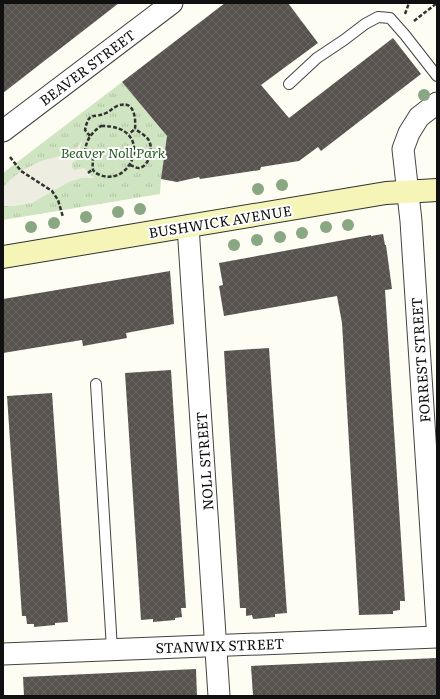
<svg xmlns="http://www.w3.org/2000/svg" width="440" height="699" font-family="Literata,serif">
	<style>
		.park { fill: url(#park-tufts) }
		.plaza { fill: #eeede2 }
		.building { fill: url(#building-cross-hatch) }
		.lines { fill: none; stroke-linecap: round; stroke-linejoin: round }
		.service-casing { stroke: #434343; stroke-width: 12 }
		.minor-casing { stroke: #434343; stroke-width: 23 }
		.secondary-casing { stroke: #323232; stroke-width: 24 }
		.path { stroke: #323232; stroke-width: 2.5; stroke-dasharray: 4 2; stroke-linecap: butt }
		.service { stroke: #fff; stroke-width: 10 }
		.minor { stroke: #fff; stroke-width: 21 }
		.secondary { stroke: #f4f5b7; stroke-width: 22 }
		.tree { fill: #8aa783 }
		.labels { text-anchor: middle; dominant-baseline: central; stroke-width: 4; stroke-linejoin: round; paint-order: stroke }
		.street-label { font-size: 14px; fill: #101010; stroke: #fff }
		.park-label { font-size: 14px; font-style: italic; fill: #2c6027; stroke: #fff }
	</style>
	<defs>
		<pattern id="park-tufts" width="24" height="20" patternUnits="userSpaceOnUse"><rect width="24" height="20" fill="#cfe5c1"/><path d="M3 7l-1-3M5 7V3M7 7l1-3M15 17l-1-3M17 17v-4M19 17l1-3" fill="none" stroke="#b1c3a5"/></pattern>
		<pattern id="building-cross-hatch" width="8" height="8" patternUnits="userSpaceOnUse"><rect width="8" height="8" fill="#57524d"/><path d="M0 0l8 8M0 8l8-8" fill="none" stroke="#6a6662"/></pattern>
	</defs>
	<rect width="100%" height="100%" fill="#fefdf4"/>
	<polygon class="park" points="122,82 167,136 161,179 160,194 3,220 3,173"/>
	<polygon class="plaza" points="83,139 80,148 81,157 72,163 72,167 74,170 84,168 94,178 82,178 69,182 32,203 15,206 3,206 3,187 10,180 21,171 41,161 67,154 77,148"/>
	<g class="building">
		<polygon points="3,3 119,3 3,93"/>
		<polygon points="225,3 288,3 318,43 261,85 289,118 393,38 421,74 321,151 318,147 299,161 261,167 260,170 200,179 199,177 177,182 161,179 167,136 122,82"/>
		<polygon points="383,234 385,245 386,245 392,289 385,290 405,601 400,601 400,610 393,611 393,614 359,615 342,323 337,296 224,316 219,286 223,285 219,263 371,235 371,236"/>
		<polygon points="170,271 174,324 126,333 127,338 83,346 82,340 3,353 3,299"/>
		<polygon points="269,348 287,613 275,614 275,617 253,619 252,615 246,616 246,608 240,608 224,351"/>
		<polygon points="171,370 186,608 181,608 182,617 175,618 175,620 153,622 153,619 141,620 125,373"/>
		<polygon points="52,393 68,622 55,623 55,625 34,627 34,624 27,624 26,616 22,616 7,396"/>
		<polygon points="437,658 437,696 253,696 251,666"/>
		<polygon points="196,669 197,696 24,696 23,677"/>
	</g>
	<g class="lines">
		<g class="service-casing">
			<g id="service">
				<polyline points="289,84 317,58 344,40 365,24 378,17 390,18 405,35 437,76"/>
				<polyline points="96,384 112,649"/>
			</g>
		</g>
		<g class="minor-casing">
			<g id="minor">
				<polyline points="437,103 419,117 409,133 403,149 411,221 437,625"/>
				<polyline points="3,131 172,3"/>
				<polyline points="188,226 219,696"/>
				<polyline points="3,654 437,637"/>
			</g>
		</g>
		<g class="secondary-casing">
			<polyline id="secondary" points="3,257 386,193 437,190"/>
		</g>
		<g class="path">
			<polyline points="405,14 409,3"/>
			<polyline points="414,21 437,3"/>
			<path d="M101,126C156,125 133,188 100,175C90,171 93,168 93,158L85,152C86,140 91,133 101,126Z"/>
			<path d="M90,136L85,130C89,110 94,119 106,113C110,111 113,108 117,106C134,99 136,117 135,129L129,134"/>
			<polyline points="80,152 85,152"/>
			<polyline points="10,157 21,171 52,191 58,200 63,217"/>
			<path d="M130,165C133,166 136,168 139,168C150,166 154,147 148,139C145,135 139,132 135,129"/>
			<polyline points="88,173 92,170"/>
		</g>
		<use href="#service" class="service"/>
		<use href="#minor" class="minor"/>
		<use href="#secondary" class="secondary"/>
	</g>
	<g class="tree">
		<circle cx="424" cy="95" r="6"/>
		<circle cx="282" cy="185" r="6"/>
		<circle cx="258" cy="189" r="6"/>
		<circle cx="140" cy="209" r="6"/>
		<circle cx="118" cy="212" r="6"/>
		<circle cx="86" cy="217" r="6"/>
		<circle cx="54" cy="223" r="6"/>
		<circle cx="348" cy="225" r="6"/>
		<circle cx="31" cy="227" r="6"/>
		<circle cx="326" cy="227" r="6"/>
		<circle cx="302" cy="233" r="6"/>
		<circle cx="280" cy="237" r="6"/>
		<circle cx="257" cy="240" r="6"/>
		<circle cx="234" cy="245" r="6"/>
	</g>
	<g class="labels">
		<g class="street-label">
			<text transform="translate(87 67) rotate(-37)">BEAVER STREET</text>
			<text transform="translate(220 221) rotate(-9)">BUSHWICK AVENUE</text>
			<text transform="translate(420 360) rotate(-94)">FORREST STREET</text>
			<text transform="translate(204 461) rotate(-94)">NOLL STREET</text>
			<text transform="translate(220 645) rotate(-2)">STANWIX STREET</text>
		</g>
		<g class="park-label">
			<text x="113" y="152">Beaver Noll Park</text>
		</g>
	</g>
	<rect width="440" height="699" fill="none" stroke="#101010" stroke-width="8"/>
</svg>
